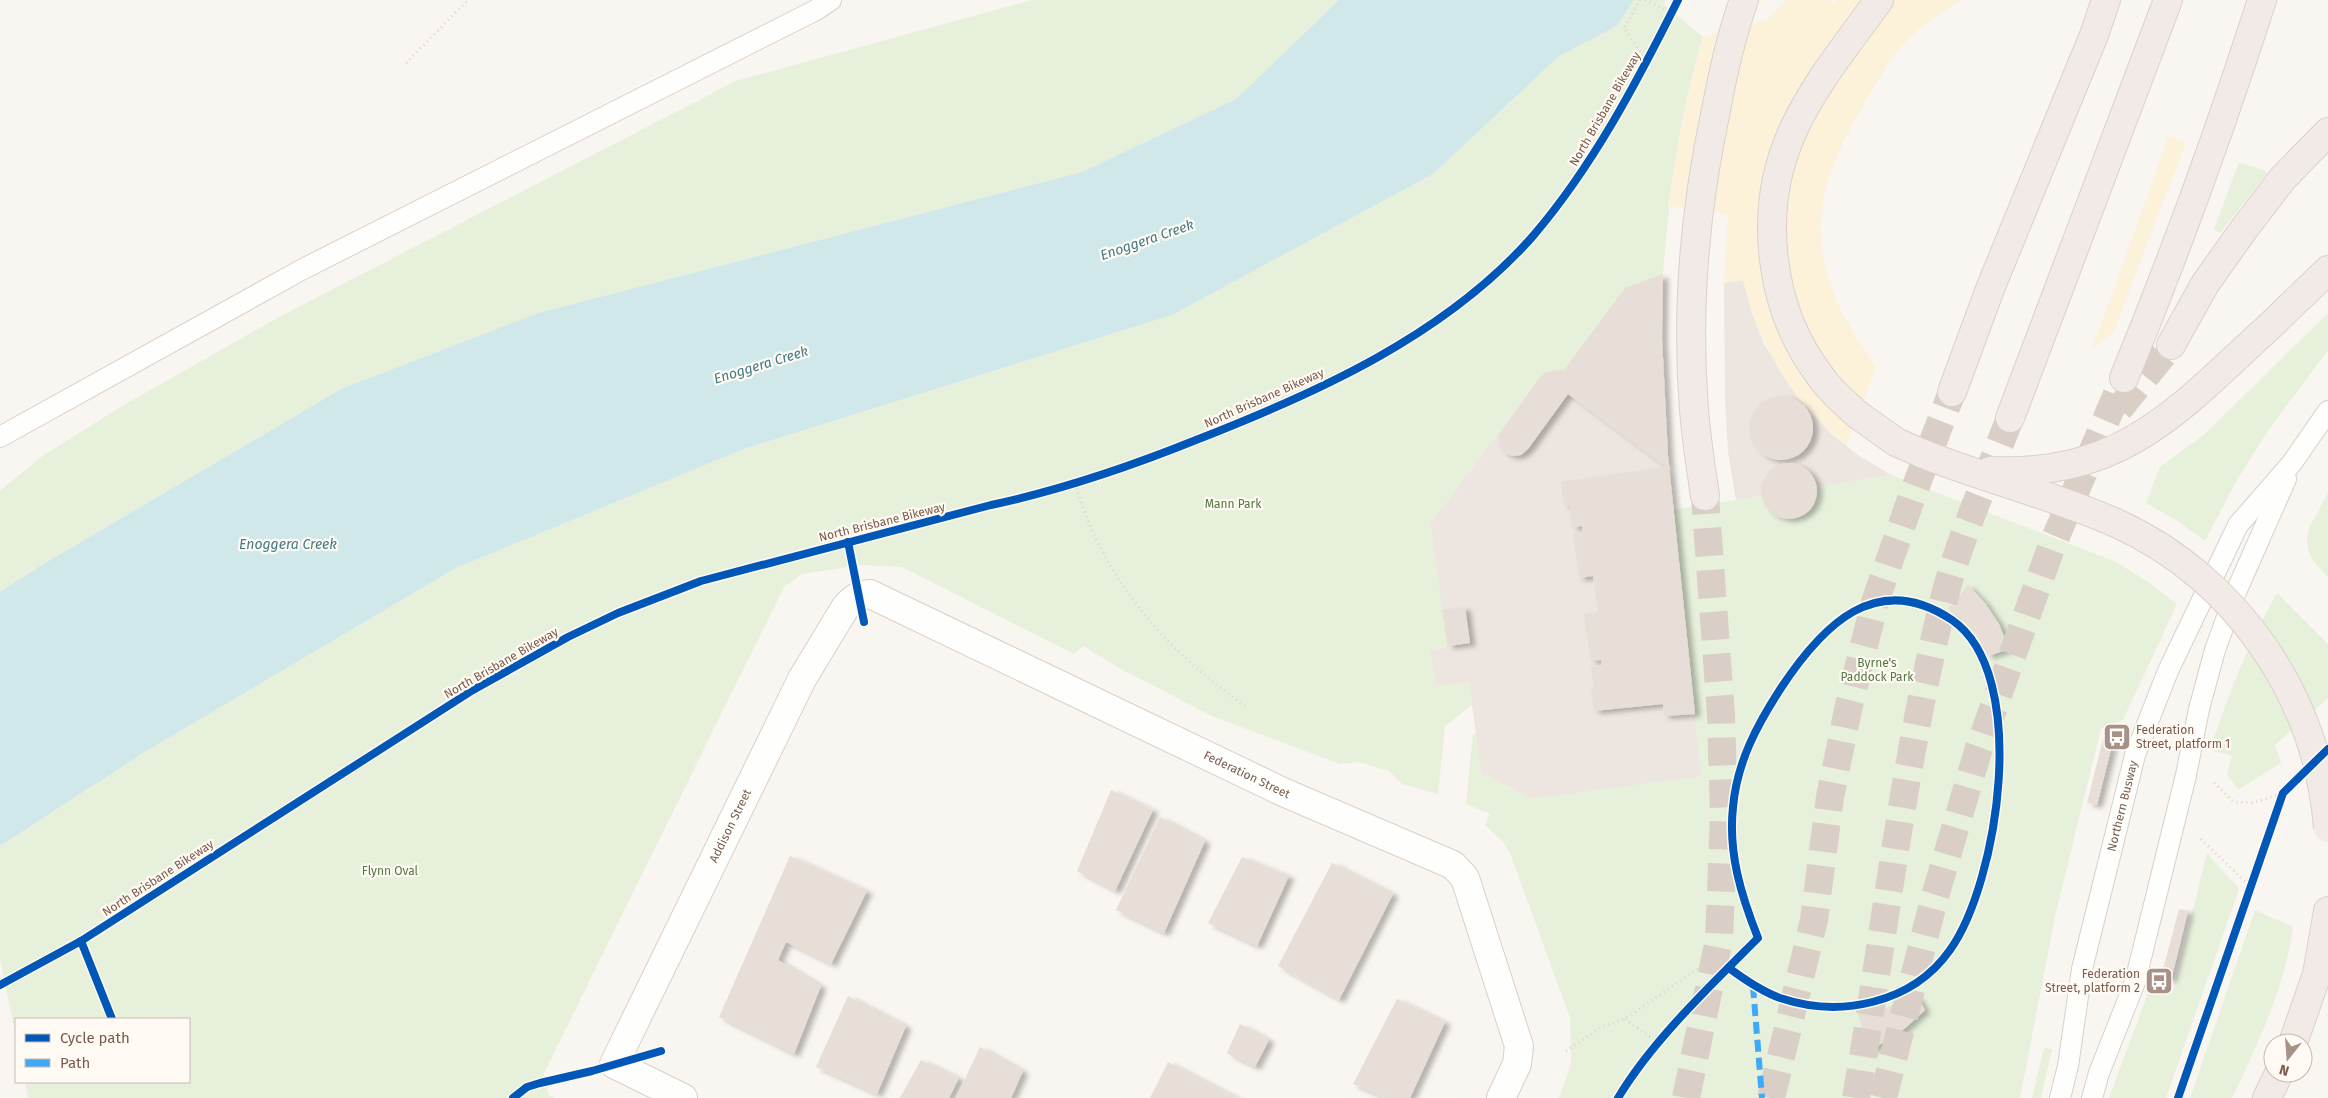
<svg xmlns="http://www.w3.org/2000/svg" width="2328" height="1098" font-family="'Fira Sans',sans-serif">
	<style>
		.industrial { fill: #ede5e0 }
		.green { fill: #e7f0db }
		.sand { fill: #fbf2d9 }
		.water { fill: #d0e8ea }
		.building { fill: #e6ded7; filter: url(#shadow) }
		.lines { fill: none; stroke-linecap: round; stroke-linejoin: round }
		.motorway-tunnel { stroke: #d9cfc7; stroke-width: 28; stroke-dasharray: 28 14; stroke-linecap: butt }
		.service-casing { stroke: #d7d1cb; stroke-width: 22 }
		.minor-casing { stroke: #d7d1cb; stroke-width: 30 }
		.motorway-casing { stroke: #dad1cc; stroke-width: 30 }
		.path { stroke: #dcd5d0; stroke-width: 3; stroke-dasharray: 1 4; stroke-linecap: butt }
		.service { stroke: #fefefd; stroke-width: 20 }
		.minor { stroke: #fefefd; stroke-width: 28 }
		.motorway { stroke: #f2eae7; stroke-width: 28 }
		.motorway-bridge-casing { stroke: #dad1cc; stroke-width: 30; stroke-linecap: butt }
		.motorway-bridge { stroke: #f2eae7; stroke-width: 28 }
		.quiet { stroke: #3fa9f5; stroke-width: 6; stroke-dasharray: 12 6; stroke-linecap: butt }
		.cycleway-casing { stroke: #fffaf3; stroke-width: 11 }
		.cycleway { stroke: #0057b8; stroke-width: 8 }
		.labels { text-anchor: middle; dominant-baseline: central; stroke-width: 4.5; stroke-linejoin: round; paint-order: stroke }
		.street-label { font-size: 12px; fill: #7a5c4d; stroke: #fffaf3 }
		.park-label { font-size: 12px; fill: #537a41; stroke: #fffaf3 }
		.poi-label { font-size: 12px; fill: #7a5c4d; stroke: #fffaf3; text-anchor: start }
		.water-label { font-size: 14px; font-style: italic; fill: #437c86; stroke: #fffaf3 }
	</style>
	<defs>
		<filter id="shadow"><feDropShadow dx="5.5" dy="3" stdDeviation="2.5" flood-color="#0004"/></filter>
	</defs>
	<rect width="100%" height="100%" fill="#f9f5f0"/>
	<g class="industrial">
		<polygon points="1663,274 1662,339 1668,456 1702,777 1531,799 1481,772 1469,682 1436,687 1430,649 1447,647 1430,524 1540,377 1547,372 1556,370 1625,288"/>
		<polygon points="1743,280 1752,313 1765,346 1829,432 1858,455 1891,475 1736,500 1728,452 1725,399 1724,283"/>
	</g>
	<g class="green">
		<polygon points="1032,0 1339,0 1236,99 1082,172 538,313 341,389 40,566 0,592 0,491 41,457 117,409 279,317 736,81"/>
		<path d="M1634,0H1665L1663,4L1703,37C1680,113 1669,194 1663,274L1625,288L1562,373C1553,369 1547,372 1540,377L1430,524L1448,646L1430,649L1436,686L1469,682L1472,705L1445,726L1438,794L1402,784L1389,771L1359,762L1340,764L1212,716L1121,669L1083,646L1074,654L902,567L863,565L802,574L784,587L544,1073L548,1094L554,1098H28L25,1082H189V1019H16V1037L0,959V846L148,750L456,568L744,449L1172,315L1433,174L1559,56L1617,26Z"/>
		<polygon points="2239,162 2268,172 2220,233 2214,230"/>
		<polygon points="2328,313 2328,350 2267,432 2234,485 2205,541 2178,521 2146,503 2160,467 2206,433"/>
		<polygon points="1891,475 2114,561 2147,581 2177,604 2123,720 2101,729 2056,912 2020,1098 1559,1098 1571,1064 1570,1018 1510,853 1503,842 1485,825 1490,814 1466,804 1473,734 1476,734 1481,772 1531,799 1701,776 1673,510"/>
		<polygon points="2328,493 2328,577 2313,561 2308,550 2307,539 2309,528"/>
		<path d="M2277,593L2328,644V698L2275,745L2281,763L2238,790L2227,774L2232,756L2210,750C2228,695 2248,644 2277,593Z"/>
		<polygon points="2207,853 2239,889 2166,1098 2109,1098 2150,988 2172,994"/>
		<path d="M2255,910L2293,927C2285,988 2258,1043 2232,1098H2190Z"/>
		<polygon points="2044,1048 2052,1049 2041,1098 2032,1098"/>
	</g>
	<g class="sand">
		<path d="M1785,0H1829L1835,4L1838,0H1962C1937,14 1909,34 1892,58C1883,70 1876,84 1868,97C1825,168 1801,231 1842,312C1851,331 1865,349 1876,367L1846,445C1790,401 1761,348 1743,280L1724,283L1728,214L1668,206C1677,149 1687,93 1703,37L1768,19Z"/>
		<polygon points="2169,136 2186,142 2114,331 2092,350"/>
	</g>
	<polygon class="water" points="1339,0 1634,0 1617,26 1559,56 1433,174 1172,315 744,449 456,568 148,750 0,846 0,592 40,566 341,389 538,313 1082,172 1236,99"/>
	<g class="building">
		<polygon points="1663,274 1662,338 1668,456 1695,714 1664,716 1663,704 1594,711 1591,689 1594,688 1591,666 1601,665 1601,660 1591,661 1584,614 1598,612 1593,576 1579,578 1573,534 1582,532 1582,526 1572,528 1569,505 1564,506 1561,482 1666,467 1568,394 1528,449 1521,455 1513,456 1504,453 1499,445 1498,437 1540,377 1547,372 1556,370 1562,373 1625,288"/>
		<circle cx="1781" cy="428" r="32"/>
		<circle cx="1789" cy="491" r="28"/>
		<polygon points="1968,585 1985,603 1999,624 2009,649 1988,656 1976,634 1961,618 1948,609"/>
		<polygon points="1465,607 1470,643 1448,646 1442,610"/>
		<polygon points="2104,735 2114,737 2097,805 2087,803"/>
		<polygon points="1111,790 1153,810 1115,891 1077,871"/>
		<polygon points="1160,817 1205,841 1164,933 1116,910"/>
		<polygon points="790,856 867,891 831,964 786,942 778,960 821,986 794,1054 719,1017"/>
		<polygon points="1242,857 1289,876 1257,946 1208,923"/>
		<polygon points="1332,863 1393,894 1339,1000 1278,966"/>
		<polygon points="2179,909 2188,911 2171,980 2161,977"/>
		<polygon points="1916,995 1925,1010 1903,1030 1868,1052 1858,1014 1889,1007"/>
		<polygon points="848,996 906,1026 877,1094 816,1067"/>
		<polygon points="1397,999 1445,1022 1410,1098 1385,1098 1353,1084"/>
		<polygon points="1240,1024 1269,1040 1255,1067 1227,1053"/>
		<polygon points="980,1047 1023,1071 1011,1098 956,1098"/>
		<polygon points="921,1060 959,1078 949,1098 900,1098"/>
		<polygon points="1168,1062 1237,1098 1150,1098"/>
	</g>
	<g class="lines">
		<g class="motorway-tunnel">
			<polyline points="2119,409 2171,345"/>
			<polyline points="1686,1098 1719,940 1724,816 1721,715 1705,496"/>
			<polyline points="1771,1098 1814,920 1830,797 1849,705 1875,602 1911,499 1952,392"/>
			<path d="M1856,1098C1885,932 1903,763 1944,599C1959,539 1988,476 2010,418"/>
			<polyline points="1883,1098 1935,896 1979,748 2051,548 2124,378"/>
		</g>
		<g class="service-casing">
			<g id="service">
				<polyline points="0,437 303,269 816,10 831,0"/>
				<path id="s1" d="M2060,1098L2068,1066L2082,969L2135,755L2168,671L2238,525L2292,463L2328,411"/>
				<polyline points="2092,1098 2099,1073 2135,982 2186,775 2199,709 2215,650 2236,592 2286,479"/>
			</g>
		</g>
		<g class="minor-casing">
			<g id="minor">
				<path id="s2" d="M683,1098L614,1064L802,679L845,608C853,598 858,595 870,594L1283,792L1453,865L1465,878L1519,1046L1517,1064L1501,1098"/>
			</g>
		</g>
		<g class="motorway-casing">
			<g id="motorway">
				<polyline points="2271,325 2328,270"/>
				<polyline points="2171,345 2205,284 2244,229 2283,178 2328,132"/>
				<path d="M2124,378C2175,254 2221,128 2262,0"/>
				<polyline points="1952,392 1990,289 2094,35 2106,0"/>
				<path d="M1858,415C1845,403 1831,392 1821,377C1769,310 1757,211 1792,133C1813,85 1849,42 1879,0"/>
				<polyline points="2010,418 2168,0"/>
				<path d="M1705,496C1701,467 1696,438 1694,409C1686,309 1695,208 1716,110C1723,73 1731,36 1744,0"/>
				<polyline points="2293,1043 2317,974 2328,911"/>
				<polyline points="2267,1098 2279,1073"/>
			</g>
		</g>
		<g class="path">
			<polyline points="1640,0 1624,28 1646,61"/>
			<polyline points="1645,0 1672,12"/>
			<polyline points="406,63 468,0"/>
			<path d="M1075,483C1102,579 1167,652 1247,707"/>
			<polyline points="2214,783 2234,802 2253,803 2283,793"/>
			<polyline points="2201,839 2251,887"/>
			<polyline points="1625,1019 1658,1043"/>
			<polyline points="1566,1051 1603,1026 1625,1019 1716,956 1729,968"/>
		</g>
		<use href="#service" class="service"/>
		<use href="#minor" class="minor"/>
		<use href="#motorway" class="motorway"/>
		<g class="motorway-bridge-casing">
			<g id="motorway-bridge">
				<path d="M1858,415L1896,442L1921,453C1985,479 2053,495 2116,523C2237,578 2318,697 2328,828"/>
				<path d="M1990,471C2125,477 2180,408 2271,325"/>
			</g>
		</g>
		<use href="#motorway-bridge" class="motorway-bridge"/>
		<polyline class="quiet" points="1753,986 1762,1098"/>
		<g class="cycleway-casing">
			<g id="cycleway">
				<polyline points="848,542 864,622"/>
				<polyline points="81,941 112,1019"/>
				<path d="M0,985L81,941L473,690L568,637L618,613L701,581L991,505C1061,490 1129,467 1196,440C1317,393 1446,335 1533,236C1593,166 1637,82 1678,0"/>
				<polyline points="513,1098 527,1087 540,1083 592,1071 661,1051"/>
				<path d="M1618,1098C1652,1041 1711,985 1758,938C1741,895 1728,853 1733,807C1737,762 1757,725 1781,688C1822,626 1876,569 1952,620C2031,674 1998,883 1950,950C1912,1004 1840,1018 1780,998C1761,991 1745,980 1729,968"/>
				<polyline points="2178,1098 2283,793 2328,749"/>
			</g>
		</g>
		<use href="#cycleway" class="cycleway"/>
	</g>
	<defs>
		<g id="bus-square" transform="scale(1.4375)"><rect x="-9" y="-9" width="18" height="18" rx="4" fill="#a69286" stroke="#fffaf3"/><path d="M-5-6H5V4H4V6H2V4H-2V6H-4V4H-5ZM-3.5-4V0h7V-4ZM-3.5 1.2v1.5H-2V1.2ZM2 1.2v1.5H3.5V1.2Z" fill="#fff"/></g>
	</defs>
	<g fill-rule="evenodd">
		<use href="#bus-square" x="2117" y="737"/>
		<use href="#bus-square" x="2159" y="981"/>
	</g>
	<g class="labels">
		<g class="street-label">
			<text transform="translate(1605 109) rotate(-60)">North Brisbane Bikeway</text>
			<text transform="translate(1264 398) rotate(-24)">North Brisbane Bikeway</text>
			<text transform="translate(882 522) rotate(-14)">North Brisbane Bikeway</text>
			<text transform="translate(501 663) rotate(-30)">North Brisbane Bikeway</text>
			<text stroke="none"><textPath href="#s2" startOffset="1036">Federation Street</textPath></text>
			<text stroke="none"><textPath href="#s1" startOffset="299">Northern Busway</textPath></text>
			<text stroke="none"><textPath href="#s2" startOffset="342">Addison Street</textPath></text>
			<text transform="translate(158 878) rotate(-33)">North Brisbane Bikeway</text>
		</g>
		<g class="park-label">
			<text x="1233" y="504">Mann Park</text>
			<text x="1877" y="663">Byrne's<tspan x="1877" dy="14">Paddock Park</tspan></text>
			<text x="390" y="871">Flynn Oval</text>
		</g>
		<g class="poi-label">
			<text x="2136" y="730">Federation<tspan x="2136" dy="14">Street, platform 1</tspan></text>
			<text x="2140" y="974" text-anchor="end">Federation<tspan x="2140" dy="14">Street, platform 2</tspan></text>
		</g>
		<g class="water-label">
			<text transform="translate(1147 240) rotate(-19)">Enoggera Creek</text>
			<text transform="translate(761 365) rotate(-17)">Enoggera Creek</text>
			<text x="288" y="544">Enoggera Creek</text>
		</g>
	</g>
	<rect x="15" y="1018" width="175" height="65" fill="#fffaf3" stroke="#cabbb1"/>
	<rect x="25" y="1034" width="25" height="8" fill="#0057b8" stroke="#cabbb1"/>
	<text x="60" y="1043" font-size="15" fill="#7a5c4d">Cycle path</text>
	<rect x="25" y="1059" width="25" height="8" fill="#3fa9f5" stroke="#cabbb1"/>
	<text x="60" y="1068" font-size="15" fill="#7a5c4d">Path</text>
	<g transform="translate(2288 1058) rotate(197)"><circle r="24" fill="#fffaf3" stroke="#cabbb1"/>
	<path d="M0-4L9 19L0 12L-9 19Z" fill="#a69286"/>
	<text y="-8" font-size="14" font-weight="bold" text-anchor="middle" fill="#7a5c4d">N</text>
	</g>
</svg>
